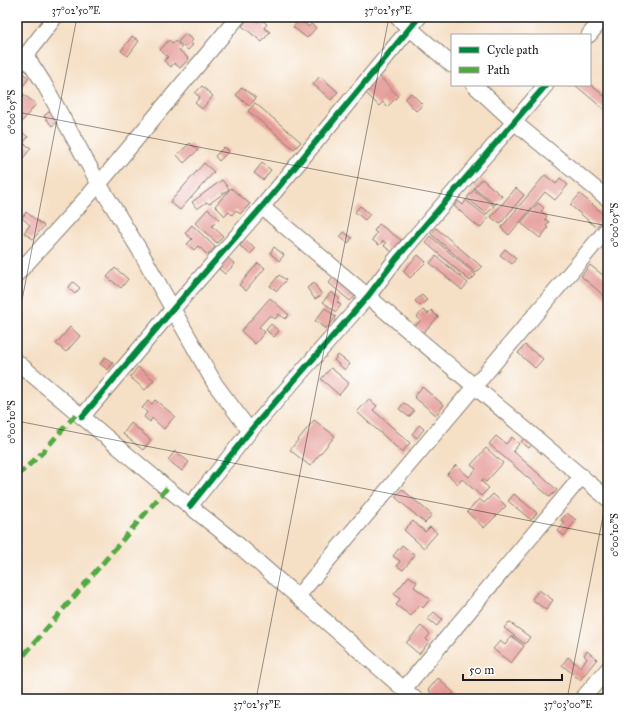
<svg xmlns="http://www.w3.org/2000/svg" width="625" height="716" font-family="'IM FELL Great Primer',serif">
	<style>
		.building { fill: #e59c99 }
		.lines { fill: none; stroke-linecap: round; stroke-linejoin: round }
		.minor-casing { stroke: #887e70; stroke-width: 17 }
		.minor { stroke: #fff; stroke-width: 15 }
		.quiet { stroke: #52a943; stroke-width: 5; stroke-dasharray: 10 5; stroke-linecap: butt }
		.cycleway-casing { stroke: #fff; stroke-width: 8 }
		.cycleway { stroke: #00873e; stroke-width: 6 }
		.ticks { fill: none; stroke: #1c1c1c; stroke-width: 1; stroke-opacity: 0.45 }
		.neatline { fill: none; stroke: #1c1c1c; stroke-width: 1.5 }
		.ticks-label { font-size: 10px; text-anchor: middle; fill: #1c1c1c }
	</style>
	<rect width="100%" height="100%" fill="#fff"/>
	<filter id="ink" filterUnits="userSpaceOnUse"><feTurbulence type="fractalNoise" baseFrequency=".025" numOctaves="2"/><feDisplacementMap in="SourceGraphic" scale="8" xChannelSelector="R" yChannelSelector="G"/><feConvolveMatrix kernelMatrix="1 2 1 2 8 2 1 2 1" color-interpolation-filters="sRGB"/></filter>
	<filter id="wash" filterUnits="userSpaceOnUse"><feTurbulence type="fractalNoise" baseFrequency=".012" numOctaves="4" result="noise"/><feDisplacementMap in="SourceGraphic" scale="16" xChannelSelector="R" yChannelSelector="G"/><feGaussianBlur stdDeviation="0.9" result="paint"/><feColorMatrix in="noise" values="0 0 0 0 0 0 0 0 0 0 0 0 0 0 0 0 0 1.4 0 .05"/><feComposite in="paint" operator="in"/></filter>
	<g filter="url(#wash)">
		<rect width="100%" height="100%" fill="#f5dfc5"/>
		<g id="blocks">
			<g class="building">
				<polygon points="250,17 252,17 258,22 260,19 267,24 264,28 270,32 262,42 242,26"/>
				<polygon points="300,19 309,27 311,24 316,28 307,38 293,27"/>
				<polygon points="185,34 193,40 190,43 193,45 188,50 178,42"/>
				<polygon points="132,36 139,41 128,56 121,51"/>
				<polygon points="169,40 173,44 175,41 182,47 179,50 189,59 180,68 174,63 171,67 164,61 168,57 160,50"/>
				<polygon points="20,71 29,78 19,91 36,104 17,128 28,137 23,143 31,148 17,166 17,150 20,146 17,144 17,75"/>
				<polygon points="320,76 338,92 331,100 313,84"/>
				<polygon points="379,76 398,96 387,107 383,102 379,106 364,91"/>
				<polygon points="575,85 591,85 608,99 608,108 606,111"/>
				<polygon points="202,86 213,96 202,109 195,103 200,97 195,93"/>
				<polygon points="242,87 256,98 249,106 236,95"/>
				<polygon points="411,93 423,105 416,111 405,99"/>
				<polygon points="255,103 301,142 294,149 248,111"/>
				<polygon points="50,111 58,121 52,126 44,116"/>
				<polygon points="190,143 198,150 184,163 177,155"/>
				<polygon points="224,147 229,151 219,161 215,156"/>
				<polygon points="204,163 214,172 180,210 170,202"/>
				<polygon points="262,163 271,170 263,180 254,173"/>
				<polygon points="545,175 556,184 560,178 568,185 555,200 545,192 509,235 501,228"/>
				<polygon points="482,179 502,196 495,205 474,188"/>
				<polygon points="222,180 229,189 209,204 207,202 197,209 192,202"/>
				<polygon points="231,188 250,204 240,214 236,210 232,215 229,212 225,216 215,206"/>
				<polygon points="516,188 524,195 500,224 491,217"/>
				<polygon points="474,190 494,206 487,214 467,198"/>
				<polygon points="580,194 606,216 596,227 570,205"/>
				<polygon points="466,200 488,218 480,228 454,206 458,201 463,205"/>
				<polygon points="538,203 544,208 541,211 547,216 545,219 549,222 546,226 548,228 540,238 521,223"/>
				<polygon points="360,206 370,214 365,220 355,212"/>
				<polygon points="208,209 219,219 212,226 223,236 217,243 195,223"/>
				<polygon points="26,212 44,226 33,239 24,233 30,225 22,218"/>
				<polygon points="379,224 401,240 392,252 384,246 386,243 383,241 379,245 372,240 377,233 374,231"/>
				<polygon points="192,225 215,247 208,255 198,246 194,250 187,244 192,239 185,233"/>
				<polygon points="436,228 482,267 476,273 431,234"/>
				<polygon points="344,232 352,238 348,243 340,237"/>
				<polygon points="430,236 476,275 470,281 425,242"/>
				<polygon points="245,240 255,249 250,254 240,246"/>
				<polygon points="274,247 284,255 279,261 270,253"/>
				<polygon points="505,249 516,258 512,264 500,255"/>
				<polygon points="418,255 426,262 410,278 403,271"/>
				<polygon points="436,256 468,283 462,290 430,263"/>
				<polygon points="228,258 235,264 225,274 219,269"/>
				<polygon points="258,263 265,268 246,291 239,285"/>
				<polygon points="590,265 608,279 608,299 581,276"/>
				<polygon points="115,268 128,279 121,288 107,277"/>
				<polygon points="279,275 286,280 277,291 270,286"/>
				<polygon points="335,275 357,294 350,301 329,283"/>
				<polygon points="73,282 80,288 75,294 68,288"/>
				<polygon points="314,283 322,295 315,299 307,288"/>
				<polygon points="331,292 340,299 337,302 341,305 336,312 323,302"/>
				<polygon points="422,295 427,300 420,306 415,301"/>
				<polygon points="270,298 289,315 285,319 279,314 275,319 270,315 259,327 265,332 255,344 241,331"/>
				<polygon points="325,308 336,317 326,329 315,321"/>
				<polygon points="423,310 428,314 431,310 438,317 423,333 415,326 421,320 417,317"/>
				<polygon points="271,324 279,331 274,337 266,330"/>
				<polygon points="70,327 80,336 66,352 56,344"/>
				<polygon points="525,345 543,359 535,368 518,353"/>
				<polygon points="338,355 350,364 345,370 334,360"/>
				<polygon points="105,357 113,363 108,370 100,364"/>
				<polygon points="138,367 154,380 145,390 130,377"/>
				<polygon points="331,368 349,383 339,395 321,379"/>
				<polygon points="422,387 444,405 436,415 414,397"/>
				<polygon points="369,399 377,406 373,410 410,443 402,452 357,412"/>
				<polygon points="155,400 175,416 164,429 152,418 150,422 144,417 147,412 142,408 148,401 152,404"/>
				<polygon points="404,403 414,411 409,417 399,409"/>
				<polygon points="314,420 335,436 310,466 290,450"/>
				<polygon points="131,423 151,440 143,450 123,434"/>
				<polygon points="419,425 424,429 417,438 412,434"/>
				<polygon points="496,436 506,444 512,437 519,444 513,451 557,490 550,497 489,444"/>
				<polygon points="525,437 533,443 529,448 521,442"/>
				<polygon points="486,448 503,463 486,482 483,479 481,481 489,488 481,496 462,479 458,484 447,474 456,465 469,477 476,469 471,465"/>
				<polygon points="175,451 189,462 182,471 168,460"/>
				<polygon points="402,489 432,515 425,523 395,497"/>
				<polygon points="493,494 506,506 484,528 467,512 479,499 484,503"/>
				<polygon points="514,494 537,513 531,520 508,501"/>
				<polygon points="567,513 576,520 564,536 558,531 565,523 561,520"/>
				<polygon points="413,521 425,532 430,527 437,533 424,548 404,530"/>
				<polygon points="402,545 415,555 403,570 397,566 400,561 393,556"/>
				<polygon points="409,576 417,582 414,587 430,599 423,608 420,605 411,616 396,605 400,599 394,594"/>
				<polygon points="539,590 553,600 546,610 532,599"/>
				<polygon points="434,612 442,619 437,626 428,619"/>
				<polygon points="509,622 530,637 525,644 504,628"/>
				<polygon points="421,626 430,634 426,639 429,642 419,654 406,643"/>
				<polygon points="512,636 524,646 511,663 493,649 500,641 505,645"/>
				<polygon points="587,651 597,659 580,680 562,665 568,657 580,667 587,659 584,655"/>
				<polygon points="438,678 454,693 448,699 438,699 428,690"/>
			</g>
		</g>
	</g>
	<g filter="url(#ink)">
		<use href="#blocks" fill-opacity="0" stroke="#887e70" stroke-width="1"/>
		<g class="lines">
			<g class="minor-casing">
				<g id="minor">
					<polyline points="397,17 452,65"/>
					<polyline points="589,35 604,17"/>
					<polyline points="26,56 43,82 99,184 139,249 215,384 250,431"/>
					<polyline points="17,67 55,17"/>
					<polyline points="474,85 514,122 608,199"/>
					<polyline points="262,207 608,499"/>
					<polyline points="17,274 99,184 238,17"/>
					<polyline points="17,362 167,488 236,543 415,699"/>
					<polyline points="82,417 173,309 262,207 419,17"/>
					<polyline points="190,506 250,431 368,296 396,259 546,85"/>
					<polyline points="298,596 608,228"/>
					<polyline points="404,689 582,476"/>
					<polyline points="582,699 608,669"/>
				</g>
			</g>
			<use href="#minor" class="minor"/>
			<g class="quiet">
				<polyline points="17,476 42,453 77,413"/>
				<polyline points="24,655 167,488"/>
			</g>
			<g class="cycleway-casing">
				<g id="cycleway">
					<polyline points="82,417 173,309 262,207 419,17"/>
					<polyline points="190,506 250,431 368,296 396,259 546,85"/>
				</g>
			</g>
			<use href="#cycleway" class="cycleway"/>
		</g>
	</g>
	<path class="ticks" d="M17,112L608,226M17,326L77,17M17,421L608,536M256,699L389,17M567,699L608,491"/>
	<rect width="625" height="716" fill="none" stroke="#fff" stroke-width="44"/>
	<rect x="451" y="34" width="140" height="52" fill="#ffffff" stroke="#a4a4a4"/>
	<rect x="459" y="47" width="20" height="6" fill="#00873e" stroke="#a4a4a4"/>
	<text x="487" y="54" font-size="12" fill="#1c1c1c">Cycle path</text>
	<rect x="459" y="67" width="20" height="6" fill="#52a943" stroke="#a4a4a4"/>
	<text x="487" y="74" font-size="12" fill="#1c1c1c">Path</text>
	<path d="M463 674v6h99v-6" fill="none" stroke="#1c1c1c" stroke-width="2"/>
	<text x="469" y="674" font-size="12" fill="#1c1c1c" stroke="#ffffff" stroke-width="3" paint-order="stroke">50 m</text>
	<rect x="22" y="22" width="581" height="672" class="neatline"/>
	<g class="ticks-label">
		<text x="76" y="14">37°02'50"E</text>
		<text x="388" y="14">37°02'55"E</text>
		<text transform="translate(11 112) rotate(-90)" y="4">0°00'05"S</text>
		<text transform="translate(614 225) rotate(-90)" y="4">0°00'05"S</text>
		<text transform="translate(11 422) rotate(-90)" y="4">0°00'10"S</text>
		<text transform="translate(614 535) rotate(-90)" y="4">0°00'10"S</text>
		<text x="257" y="708">37°02'55"E</text>
		<text x="568" y="708">37°03'00"E</text>
	</g>
</svg>
